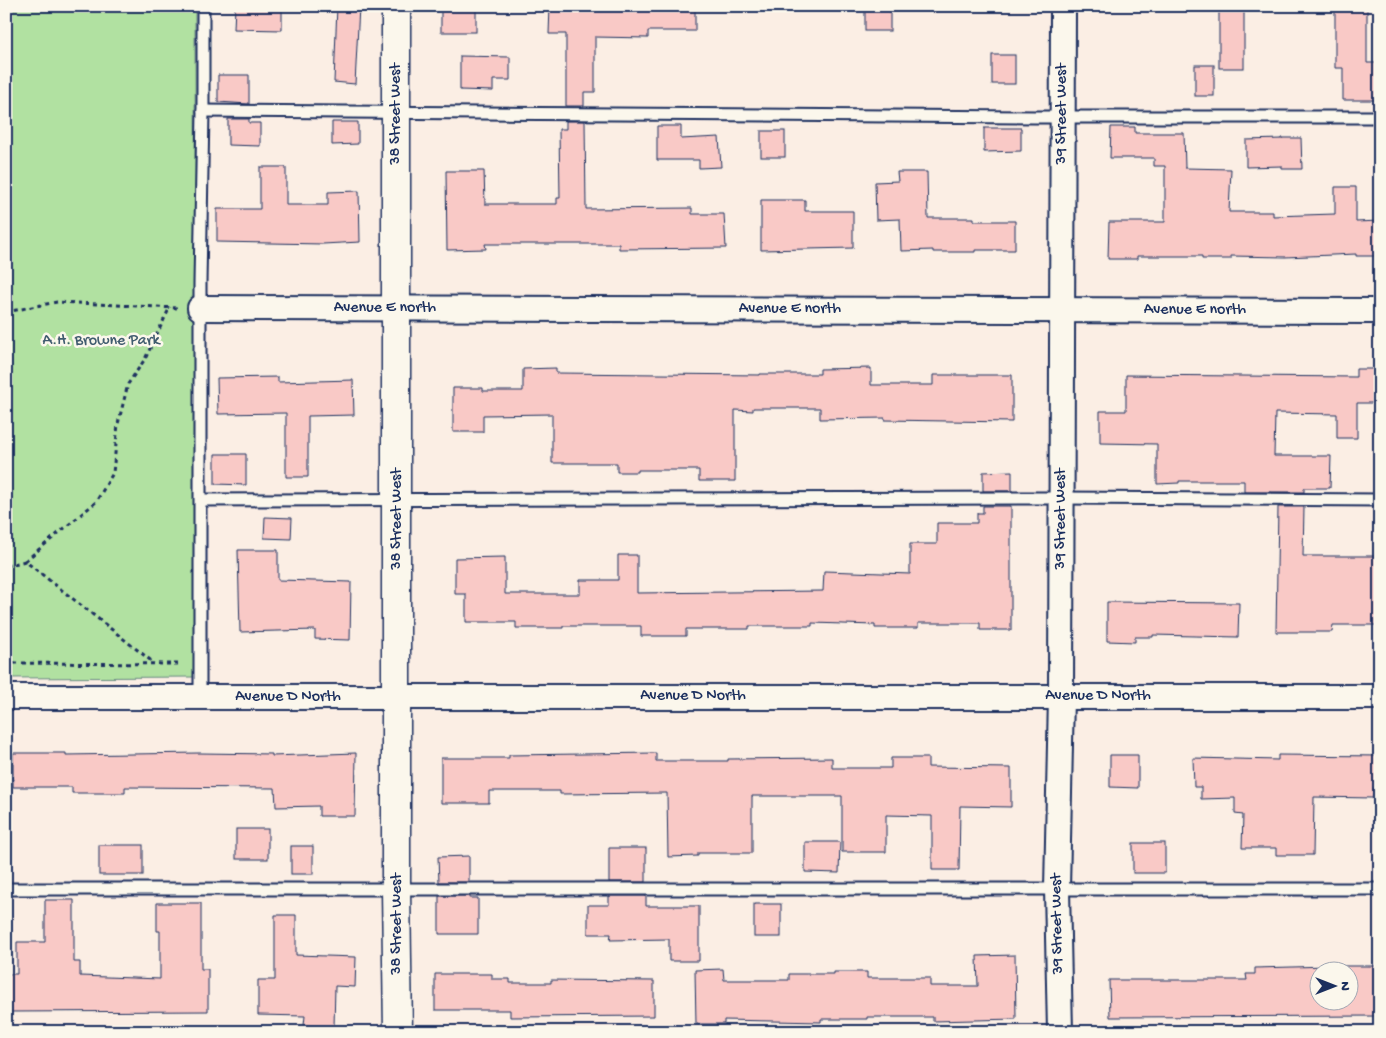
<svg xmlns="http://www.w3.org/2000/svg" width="1386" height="1038" font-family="'Gochi Hand',sans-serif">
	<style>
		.green { fill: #b1e1a1; stroke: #668880 }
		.building { fill: #f9c9c6; stroke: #1b2f5e; fill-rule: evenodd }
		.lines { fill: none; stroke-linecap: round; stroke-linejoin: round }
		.service-casing { stroke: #1b2f5e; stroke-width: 15 }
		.minor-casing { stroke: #1b2f5e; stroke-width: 28 }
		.tertiary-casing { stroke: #1b2f5e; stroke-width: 31 }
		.path { stroke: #1b2f5e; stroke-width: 3; stroke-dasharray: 4 4; stroke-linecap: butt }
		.service { stroke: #fbf7ec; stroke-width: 11 }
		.minor { stroke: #fbf7ec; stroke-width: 24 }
		.tertiary { stroke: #fbf7ec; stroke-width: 28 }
		.labels { text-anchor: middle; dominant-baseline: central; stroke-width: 5; stroke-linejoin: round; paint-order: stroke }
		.street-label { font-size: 16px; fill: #1b2f5e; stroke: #fbf7ec }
		.park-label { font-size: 16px; fill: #405c6f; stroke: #fbf7ec }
	</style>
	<rect width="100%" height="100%" fill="#fbeee4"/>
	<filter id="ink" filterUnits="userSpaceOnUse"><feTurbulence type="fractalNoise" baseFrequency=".02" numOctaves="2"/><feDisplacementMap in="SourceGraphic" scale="10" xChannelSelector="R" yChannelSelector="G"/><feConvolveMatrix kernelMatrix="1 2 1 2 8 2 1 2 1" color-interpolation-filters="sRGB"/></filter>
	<g filter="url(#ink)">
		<polygon class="green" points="6,6 195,6 196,677 6,678"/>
		<g class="building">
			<polygon points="235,6 282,6 282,30 234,29"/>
			<polygon points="337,6 359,6 355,84 334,82"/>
			<rect x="441" y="6" width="35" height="26"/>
			<polygon points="550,6 695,6 695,31 648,31 648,38 595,37 595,92 584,92 584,106 566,106 566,34 549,34"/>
			<rect x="1219" y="6" width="25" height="62"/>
			<polygon points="1335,6 1367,6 1367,63 1378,63 1378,100 1343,100 1343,68 1335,68"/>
			<rect x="865" y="10" width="25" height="21"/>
			<rect x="992" y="55" width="23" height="29"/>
			<polygon points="460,56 510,57 510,80 493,80 493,91 460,90"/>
			<rect x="1195" y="65" width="19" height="31"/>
			<polygon points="218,75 249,75 249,104 218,102"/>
			<polygon points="228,119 249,119 249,123 260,123 260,146 228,145"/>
			<polygon points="566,121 585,121 586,209 692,208 692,214 724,214 726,248 619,249 619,244 485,244 486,249 447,250 446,171 484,171 485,204 557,204 557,198 560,198 559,129 566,129"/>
			<polygon points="332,122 358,122 358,144 332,145"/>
			<polygon points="657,126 681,126 681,139 719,137 721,167 699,168 699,160 657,160"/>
			<polygon points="1111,127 1135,127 1135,133 1184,133 1185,168 1231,169 1229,212 1273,212 1273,216 1335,214 1335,187 1356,187 1356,222 1380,221 1380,256 1356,256 1356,254 1285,257 1231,256 1231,259 1202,259 1202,256 1137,256 1137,259 1108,259 1109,222 1165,222 1165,166 1154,166 1154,158 1110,158"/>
			<polygon points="984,128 1021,128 1021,151 984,152"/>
			<rect x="761" y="131" width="24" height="26"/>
			<polygon points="1282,138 1301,138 1302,169 1282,169 1282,166 1246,167 1246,140 1282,139"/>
			<polygon points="260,167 286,167 286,205 328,205 328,192 359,191 360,242 323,244 217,242 217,209 260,209"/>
			<polygon points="897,172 927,172 928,218 974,218 974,221 1015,221 1015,250 975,250 975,252 933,252 933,250 901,251 900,219 876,220 875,182 898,181"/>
			<polygon points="761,200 805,200 805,211 853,211 853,248 761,250"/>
			<polygon points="556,368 556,373 760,375 760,374 820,374 820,369 871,368 871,385 933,385 933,375 1012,375 1012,422 885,420 885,418 820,419 820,408 753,408 753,411 735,410 735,481 699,481 699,470 638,470 638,472 617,472 617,463 552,463 552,414 483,415 483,432 453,432 453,388 483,388 483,391 523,391 523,369"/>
			<polygon points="1356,369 1380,369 1380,403 1357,403 1357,438 1337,438 1337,414 1275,413 1274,456 1331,456 1330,488 1304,488 1304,492 1244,492 1244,481 1179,481 1179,483 1157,484 1157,444 1100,443 1100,411 1126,411 1126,375 1356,377"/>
			<polygon points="278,377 278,382 353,380 354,415 308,416 308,477 286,477 286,413 218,414 217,378"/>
			<polygon points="215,454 246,454 246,485 215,484"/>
			<polygon points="1012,471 1012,491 983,491 983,472"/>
			<polygon points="983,506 1011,506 1011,630 980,630 980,623 918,623 918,628 875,628 875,625 812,623 812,626 749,626 749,629 686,629 686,636 641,636 641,626 563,626 563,628 516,628 516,622 466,622 466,594 455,594 455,558 505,557 505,594 580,594 580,580 618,580 618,555 637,555 637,593 823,591 824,571 910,574 910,544 937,544 937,523 977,523 977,513 983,513"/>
			<polygon points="1278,507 1304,507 1303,556 1380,556 1380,625 1333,625 1332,632 1276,632"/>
			<polygon points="265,517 292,518 291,539 264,538"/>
			<polygon points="238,550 278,550 278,580 351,582 350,640 315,639 315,630 240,632"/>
			<polygon points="1107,602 1239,603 1238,637 1153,635 1153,637 1135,637 1135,642 1107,641"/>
			<polygon points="13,753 66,753 66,755 199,753 272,754 272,756 356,753 355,816 319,816 319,806 276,807 275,788 125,787 125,793 72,793 72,787 13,787"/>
			<polygon points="656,753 656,761 728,761 728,759 832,758 832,768 891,768 891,758 928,758 928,767 1011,768 1011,807 960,806 959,870 932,870 932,816 886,815 886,852 842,852 842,796 752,796 752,853 698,853 698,856 668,857 667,793 560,794 560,791 489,791 489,803 441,803 441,758 509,758 509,755"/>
			<polygon points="1110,755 1138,755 1138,788 1110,787"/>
			<polygon points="1278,755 1380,756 1380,787 1374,787 1373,798 1314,797 1313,855 1276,855 1276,848 1242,848 1243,815 1235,814 1235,798 1201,799 1201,787 1194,787 1193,758 1278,760"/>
			<rect x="236" y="829" width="32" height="30"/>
			<polygon points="805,842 840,842 839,873 805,872"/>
			<rect x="1133" y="843" width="32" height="30"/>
			<rect x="99" y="845" width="44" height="30"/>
			<rect x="291" y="846" width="22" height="28"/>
			<rect x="609" y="848" width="37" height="34"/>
			<polygon points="469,856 469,882 439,882 438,857"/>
			<polygon points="439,896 470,896 470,898 478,898 478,934 439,934"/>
			<polygon points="609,896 646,896 646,906 699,906 699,961 669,961 669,939 610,940 611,934 588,934 588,905 609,905"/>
			<polygon points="45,900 74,900 74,962 80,962 80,976 160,979 160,931 157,931 157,903 201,903 201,969 208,969 208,1011 6,1012 6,974 17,974 17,942 45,942"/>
			<rect x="754" y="904" width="27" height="33"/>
			<polygon points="275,915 296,915 296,955 356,957 355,987 335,986 334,1027 304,1025 305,1016 258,1015 258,980 275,980"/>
			<polygon points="1015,955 1016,1019 933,1021 933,1017 867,1017 867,1019 821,1019 821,1022 724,1020 724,1024 696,1024 695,970 723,969 724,980 789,980 789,974 834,974 834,972 867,972 867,978 930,978 930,986 978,986 977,956"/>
			<path d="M1330,966H1380V1016L1110,1017L1109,980H1247L1246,974H1255V968ZM1318,970H1348V1000H1318Z"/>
			<polygon points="435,974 492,974 492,979 510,979 510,983 551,983 551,980 654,981 654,1016 510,1017 510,1010 435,1010"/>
		</g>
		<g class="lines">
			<g class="service-casing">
				<g id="service">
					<polyline points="203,111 1035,117 1380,117"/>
					<polyline points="201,500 1061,498 1380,500"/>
					<polyline points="200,697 200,283 203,111 203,6"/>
					<polyline points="6,889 1380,889"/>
				</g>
			</g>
			<g class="minor-casing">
				<g id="minor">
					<polyline points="200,308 1380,311"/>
					<polyline points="6,697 1380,697"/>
					<polyline points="1060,1032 1057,889 1061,696 1063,6"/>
				</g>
			</g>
			<g class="tertiary-casing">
				<polyline id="tertiary" points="396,6 396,889 398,1032"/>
			</g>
			<g class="path">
				<polyline points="6,312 57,302 177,308"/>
				<polyline points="25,561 96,502 113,473 118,424 128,384 145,359 170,307"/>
				<polyline points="6,566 25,561 154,663"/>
				<polyline points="6,663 181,664"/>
			</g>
			<use href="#service" class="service"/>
			<use href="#minor" class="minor"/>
			<use href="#tertiary" class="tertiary"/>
		</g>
	</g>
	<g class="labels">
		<g class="street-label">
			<text transform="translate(396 114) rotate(-90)">38 Street West</text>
			<text transform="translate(1062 114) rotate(-90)">39 Street West</text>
			<text x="385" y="308">Avenue E north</text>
			<text x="790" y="309">Avenue E north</text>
			<text x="1195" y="310">Avenue E north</text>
			<text transform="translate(397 519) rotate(-90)">38 Street West</text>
			<text transform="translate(1061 519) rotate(-90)">39 Street West</text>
			<text x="693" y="696">Avenue D North</text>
			<text x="1098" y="696">Avenue D North</text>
			<text x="288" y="697">Avenue D North</text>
			<text transform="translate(397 924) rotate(-90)">38 Street West</text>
			<text transform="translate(1058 924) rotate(-91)">39 Street West</text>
		</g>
		<g class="park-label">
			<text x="101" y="341">A.H. Browne Park</text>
		</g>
	</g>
	<rect width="1386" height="1038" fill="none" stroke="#fbf7ec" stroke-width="25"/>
	<rect x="12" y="12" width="1361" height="1013" fill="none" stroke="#1b2f5e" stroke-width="2" filter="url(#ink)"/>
	<g transform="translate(1334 986) rotate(90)"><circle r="24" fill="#fbf7ec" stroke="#a1a7b3"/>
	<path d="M0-4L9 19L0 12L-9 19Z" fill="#1b2f5e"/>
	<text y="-8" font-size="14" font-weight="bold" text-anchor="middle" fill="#1b2f5e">N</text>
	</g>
</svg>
